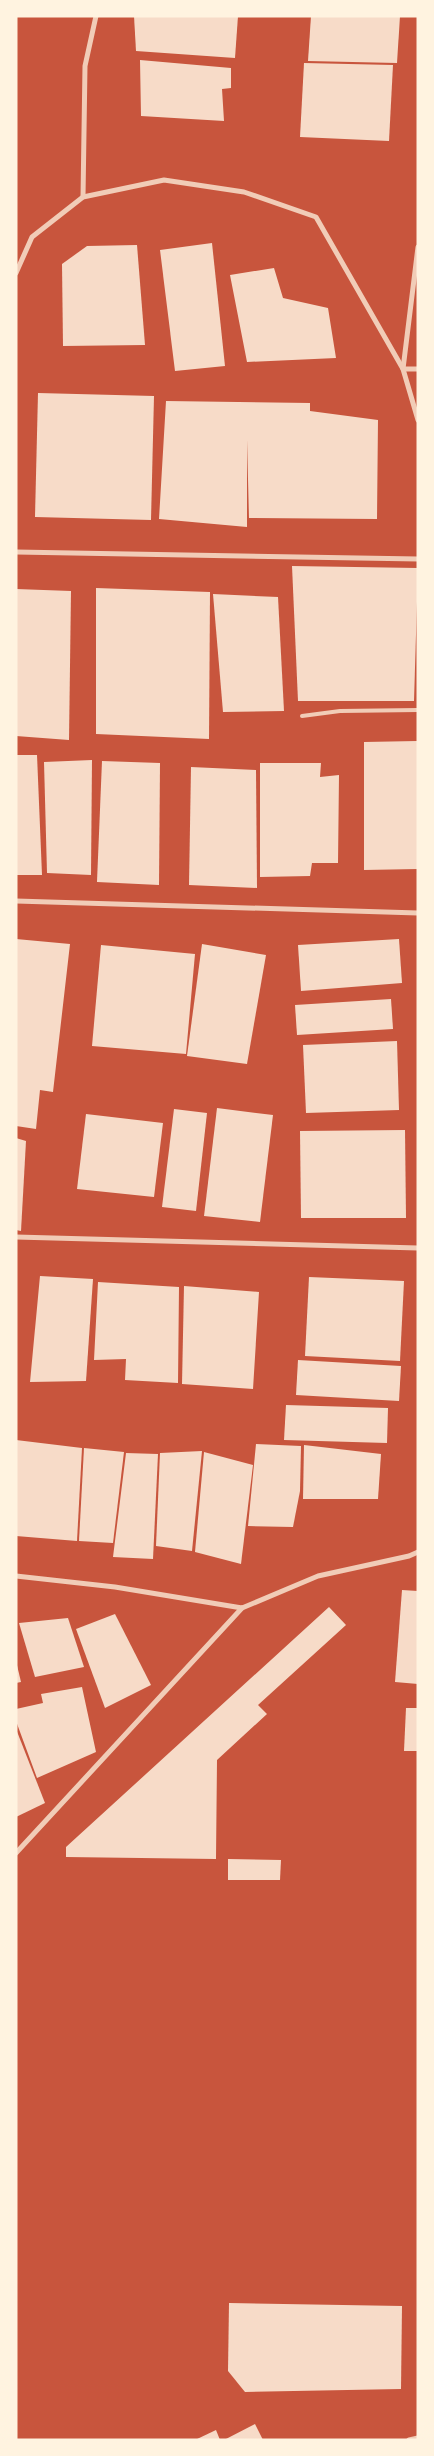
<svg xmlns="http://www.w3.org/2000/svg" width="434" height="2456" font-family="Merriweather,serif">
	<style>
		.building { fill: #f7dbc8 }
		.lines { fill: none; stroke-linecap: round; stroke-linejoin: round }
		.service { stroke: #f1ccb7; stroke-width: 4 }
		.minor { stroke: #f1ccb7; stroke-width: 5 }
	</style>
	<rect width="100%" height="100%" fill="#c8553d"/>
	<g class="building">
		<polygon points="134,16 238,16 235,58 136,51"/>
		<polygon points="311,16 400,16 397,63 308,61"/>
		<polygon points="140,60 231,68 231,88 222,89 224,121 141,116"/>
		<polygon points="304,63 393,65 389,141 300,137"/>
		<polygon points="212,243 225,366 175,371 160,250"/>
		<polygon points="137,245 145,345 63,346 62,264 87,246"/>
		<polygon points="274,268 283,298 328,308 336,358 247,362 230,275"/>
		<polygon points="38,393 154,396 151,520 35,517"/>
		<polygon points="166,401 310,403 310,411 378,420 377,519 249,518 247,440 247,527 159,519"/>
		<polygon points="292,566 418,568 414,701 298,701"/>
		<polygon points="96,588 210,592 209,739 96,734"/>
		<polygon points="16,589 71,591 69,740 16,736"/>
		<polygon points="213,594 278,597 284,711 223,712"/>
		<polygon points="417,741 418,869 364,870 364,742"/>
		<polygon points="16,755 37,755 42,875 16,875"/>
		<polygon points="92,760 91,875 47,873 44,762"/>
		<polygon points="102,761 160,763 159,885 97,882"/>
		<polygon points="260,763 321,763 320,777 339,775 338,863 312,863 310,876 260,877"/>
		<polygon points="191,767 256,770 257,888 189,885"/>
		<polygon points="16,939 70,944 53,1092 40,1090 36,1129 16,1126"/>
		<polygon points="399,939 402,983 301,991 298,945"/>
		<polygon points="202,944 266,955 247,1064 187,1056"/>
		<polygon points="101,945 195,954 186,1054 92,1046"/>
		<polygon points="391,999 393,1029 297,1035 295,1005"/>
		<polygon points="397,1041 399,1110 306,1113 303,1045"/>
		<polygon points="217,1108 273,1115 260,1222 204,1216"/>
		<polygon points="174,1109 207,1113 196,1211 162,1207"/>
		<polygon points="86,1114 163,1123 154,1197 77,1189"/>
		<polygon points="405,1130 406,1218 301,1218 300,1131"/>
		<polygon points="16,1138 26,1141 21,1231 16,1230"/>
		<polygon points="40,1276 93,1279 86,1381 30,1382"/>
		<polygon points="309,1277 404,1281 400,1361 305,1356"/>
		<polygon points="98,1282 179,1287 178,1383 125,1380 126,1359 94,1360"/>
		<polygon points="184,1286 259,1292 253,1389 182,1384"/>
		<polygon points="298,1360 401,1366 399,1401 296,1395"/>
		<polygon points="286,1405 388,1408 387,1443 284,1440"/>
		<polygon points="16,1440 82,1448 77,1541 16,1536"/>
		<polygon points="256,1444 301,1446 300,1491 293,1527 248,1526"/>
		<polygon points="304,1445 381,1454 378,1499 303,1499"/>
		<polygon points="84,1448 124,1452 113,1543 79,1541"/>
		<polygon points="202,1451 192,1551 156,1546 160,1453"/>
		<polygon points="204,1452 253,1465 241,1564 195,1552"/>
		<polygon points="126,1453 158,1454 153,1559 113,1557"/>
		<polygon points="402,1590 418,1591 418,1684 395,1682"/>
		<polygon points="329,1607 346,1625 258,1705 267,1714 217,1760 216,1859 66,1857 66,1847"/>
		<polygon points="115,1614 151,1685 105,1708 76,1629"/>
		<polygon points="68,1618 84,1667 35,1677 19,1623"/>
		<polygon points="16,1661 21,1682 16,1683"/>
		<polygon points="82,1687 96,1752 37,1778 16,1721 16,1709 43,1703 41,1694"/>
		<polygon points="406,1708 418,1708 418,1751 404,1751"/>
		<polygon points="16,1729 45,1803 16,1817"/>
		<polygon points="228,1859 281,1860 280,1880 228,1880"/>
		<polygon points="229,2303 402,2306 401,2389 245,2392 228,2371"/>
		<polygon points="255,2424 263,2440 224,2440"/>
		<polygon points="216,2430 220,2440 195,2440"/>
	</g>
	<g class="lines">
		<polyline class="service" points="302,716 340,711 418,710"/>
		<g class="minor">
			<polyline points="83,197 85,66 96,16"/>
			<polyline points="418,247 403,369 418,369"/>
			<polyline points="16,273 32,237 83,197 164,180 244,192 316,217 403,369 418,420"/>
			<polyline points="16,552 418,559"/>
			<polyline points="16,901 418,913"/>
			<polyline points="16,1237 418,1248"/>
			<polyline points="16,1576 115,1587 242,1608 318,1576 409,1556 418,1552"/>
			<polyline points="16,1853 242,1608"/>
			<polyline points="409,2440 418,2438"/>
		</g>
	</g>
	<rect width="434" height="2456" fill="none" stroke="#fff3e0" stroke-width="35"/>
</svg>
